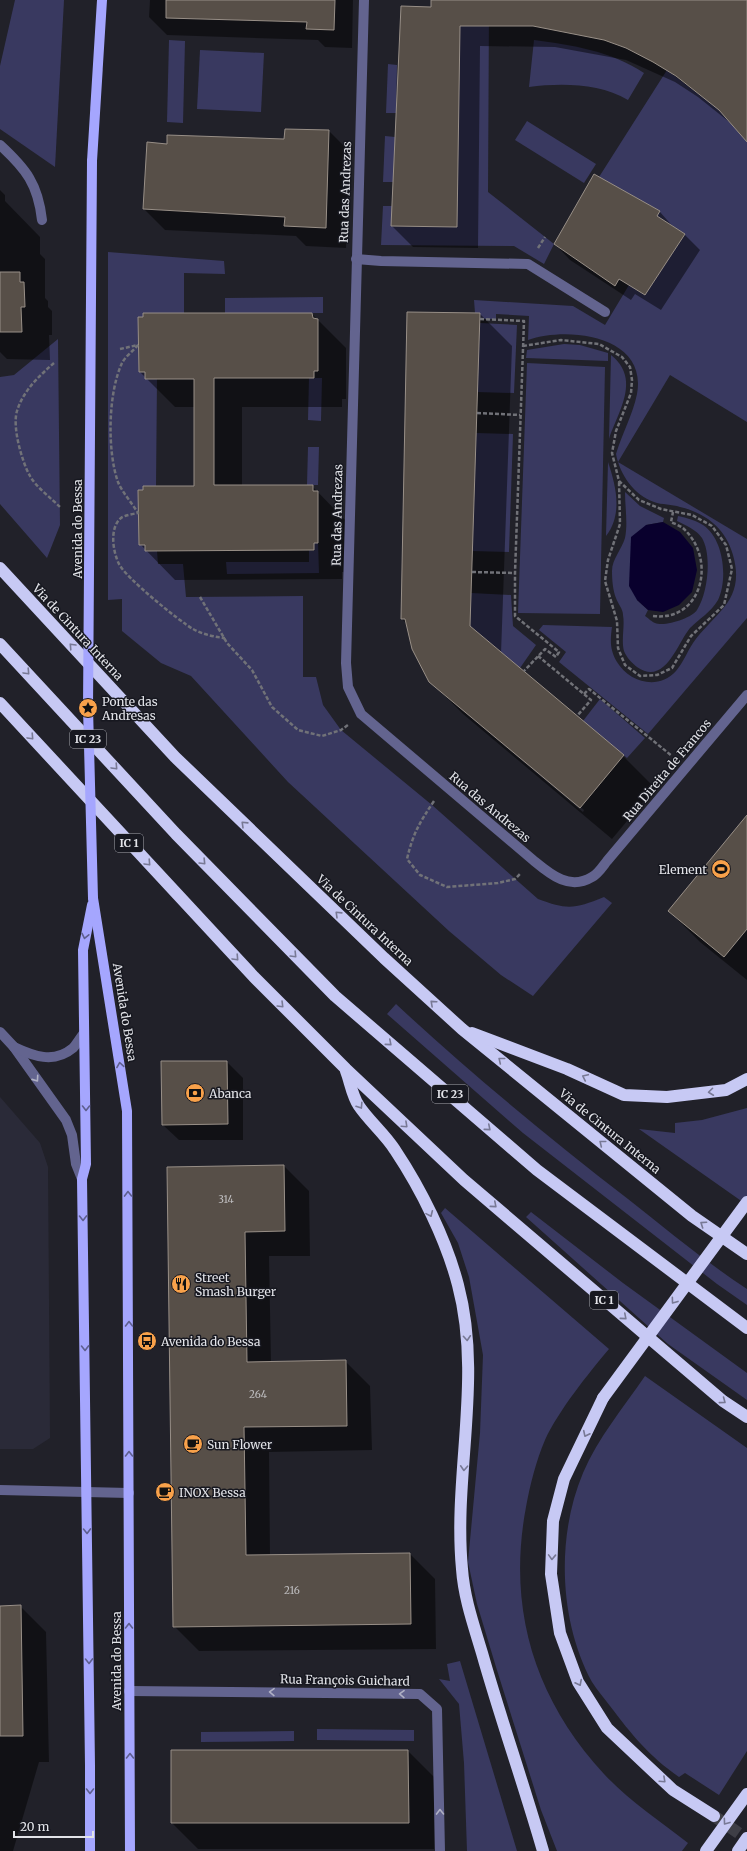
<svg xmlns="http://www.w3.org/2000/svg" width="747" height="1851" font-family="Merriweather,serif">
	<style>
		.built { fill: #2a2a38 }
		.green { fill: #393960 }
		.water { fill: #09002d }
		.shadow { fill: #0007; fill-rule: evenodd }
		.building { fill: #574f48; stroke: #988f87 }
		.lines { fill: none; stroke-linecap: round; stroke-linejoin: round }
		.highway-tunnel { stroke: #3e3e46; stroke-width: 12; stroke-dasharray: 12 6; stroke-linecap: butt }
		.path { stroke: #717278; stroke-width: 2.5; stroke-dasharray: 4 2; stroke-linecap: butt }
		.minor { stroke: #63648f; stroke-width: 10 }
		.major { stroke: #a5a6fe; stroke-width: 10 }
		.highway { stroke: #c7c9f4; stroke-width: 12 }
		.major-bridge { stroke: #a5a6fe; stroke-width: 10 }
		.highway-bridge { stroke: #c7c9f4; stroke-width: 12 }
		.oneway { stroke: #787995 }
		.oneway2 { stroke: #5e5f8f }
		.oneway3 { stroke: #afb0c4 }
		.labels { text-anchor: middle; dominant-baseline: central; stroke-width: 3; stroke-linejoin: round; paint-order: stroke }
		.number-label { font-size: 10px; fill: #bfbec0 }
		.shield { fill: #171820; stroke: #a5a6ac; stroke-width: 1 }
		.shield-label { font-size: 11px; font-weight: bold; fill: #e2e3e8 }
		.street-label { font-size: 12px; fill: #e2e3e8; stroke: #171820 }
		.poi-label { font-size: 12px; fill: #e2e3e8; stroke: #171820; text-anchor: start }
	</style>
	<rect width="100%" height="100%" fill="#212129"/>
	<polygon class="built" points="0,1097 40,1143 48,1167 50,1438 33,1449 0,1449"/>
	<g class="green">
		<polygon points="15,0 64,0 55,167 0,129 0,66"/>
		<polygon points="460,7 489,8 488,192 554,244 544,264 514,246 381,245 383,206 392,206 392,226 457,227"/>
		<polygon points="169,40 185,41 183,123 167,122"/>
		<path d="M534,40C572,45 611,51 644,73L628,100C599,83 561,83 529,87Z"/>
		<polygon points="200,50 264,53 261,112 197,109"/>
		<polygon points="388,64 397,65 396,113 386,113"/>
		<path d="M667,70L719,110L747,142V422L670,375L618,462L747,539V618L648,734L559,662L566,652L539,630L543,625L612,627C610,641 610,650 617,662C629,682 658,691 676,671C683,663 687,652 693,643C715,612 746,601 733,555C726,529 706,513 680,507C672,504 662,505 654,502C634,495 620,475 616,454C622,434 633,414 637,394C648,335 567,326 528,340L529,316L496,314V319H480V314L475,313L474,300L573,306L605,325L629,285L645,295L685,234L657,216L660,211L599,177Z"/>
		<polygon points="527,121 596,164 584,183 515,140"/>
		<polygon points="385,136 395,137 394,182 383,182"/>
		<path d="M108,252L224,261L225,274L184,273V313H143V317H138L139,372H145L157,379L156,486H143V490H138L139,545H145V551H157L158,564H183L186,597L303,596V677H316L323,705L341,730L432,805L538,899C567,910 575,909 604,897L612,903L533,996L501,975L449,931L288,782L191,676L161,663L122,631V599L108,600Z"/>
		<polygon points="323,297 323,313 225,313 225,298"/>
		<polygon points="480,323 517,325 514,393 477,392"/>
		<polygon points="58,339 60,525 47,558 0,504 0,377 14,375"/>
		<polygon points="564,344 580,345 608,353 608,361 526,358 527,350"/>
		<path d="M611,355C641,379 619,410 609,439Z"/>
		<polygon points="527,363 605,367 600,614 518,613"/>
		<polygon points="309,378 322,378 321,421 308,420"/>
		<polygon points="476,433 513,434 509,552 472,551"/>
		<polygon points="308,447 319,447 318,485 307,485"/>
		<path d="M608,462C616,486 623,514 606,536Z"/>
		<path d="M625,492L640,506L664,518L663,522L646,525L637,600L648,610L645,616C648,618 652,622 655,623C665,627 692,618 697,610C708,593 712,555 702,538C697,530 685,525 677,521L678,516C687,518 695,520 703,525C724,539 728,579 718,600C711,612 699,619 690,628C678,642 665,687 637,667C633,664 626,657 624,651C621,640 625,626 623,615C623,609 618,604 616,598C613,591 612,580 612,571C612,559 622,549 625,538C628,524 625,507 625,492Z"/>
		<polygon points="314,543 318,543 319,573 227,574 226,562 309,562 309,550 314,551"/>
		<polygon points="471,593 511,595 513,626 536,645 520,668 470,626"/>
		<polygon points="600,699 645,738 627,758 583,721"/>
		<path d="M396,1004C470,1073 548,1137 628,1199C667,1230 706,1262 747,1289V1305L717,1284L523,1133L387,1014Z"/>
		<polygon points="747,1108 747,1205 639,1129 675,1133 675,1123 702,1120"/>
		<path d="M445,1208L609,1349C588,1374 559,1410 545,1440C536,1461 530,1485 526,1507C507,1608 534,1698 604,1774C629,1801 660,1821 688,1843L682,1851H557L541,1810L496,1667L477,1604L468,1562L480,1433L483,1355L469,1277L458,1243L441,1213Z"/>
		<polygon points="531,1212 623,1283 747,1373 747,1400 668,1344 526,1217"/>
		<path d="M645,1376L747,1448V1751L719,1795L685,1773L679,1777C649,1756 632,1735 610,1706C604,1698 597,1690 592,1682C559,1621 556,1537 583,1473C598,1438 623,1408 645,1376Z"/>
		<polygon points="460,1661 517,1851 467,1851 464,1763 459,1704 439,1679 450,1681 447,1664"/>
		<polygon points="317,1729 414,1730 414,1741 317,1740"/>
		<polygon points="294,1731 294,1741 201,1742 201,1732"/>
	</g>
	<polygon class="water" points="663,522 680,532 693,548 697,570 692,592 679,605 663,612 648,610 637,600 629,586 631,537 646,525"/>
	<g class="shadow">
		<polygon points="150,0 353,0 352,48 325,47 318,40 167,35 149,17"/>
		<polygon points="432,0 740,0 747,5 747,140 733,125 698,97 675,82 626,60 555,47 480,46 478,248 413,247 392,226 432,8"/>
		<polygon points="329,131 349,151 346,248 306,246 296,236 165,230 144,209 148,143 168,145 285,140"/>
		<polygon points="594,175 660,212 675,229 685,235 700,250 661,310 635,294 631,300 570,260 555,244"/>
		<polygon points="0,190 5,195 5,201 40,237 40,254 45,259 45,298 48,301 48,307 52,311 52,335 49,335 50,360 7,359 0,352"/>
		<polygon points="312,314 346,348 346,399 342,399 342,407 242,407 242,486 312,486 346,521 346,572 342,572 342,579 175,580 140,544 195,487 195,407 175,407 140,372"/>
		<path d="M480,314L512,346L501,654L623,756L655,788L612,839L463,714L430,681L408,625L402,619ZM456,703L584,810L583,812L456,705Z"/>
		<polygon points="747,817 747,980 700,942 669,911"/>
		<polygon points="227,1062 243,1078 243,1140 179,1140 163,1125"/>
		<polygon points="284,1166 309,1191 310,1256 269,1256 271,1362 345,1361 370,1386 372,1450 269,1452 270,1555 410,1554 435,1579 436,1649 199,1651 174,1626 168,1168"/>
		<polygon points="20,1606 46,1632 49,1762 39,1762 13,1851 0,1851 0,1607"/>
		<polygon points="408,1751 434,1777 434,1849 198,1849 172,1823"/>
	</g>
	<g class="building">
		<polygon points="166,0 335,0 334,30 306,29 307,22 166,18"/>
		<polygon points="431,0 747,0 747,142 719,110 676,76 653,62 626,48 604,40 533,26 460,26 457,227 391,226 401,6 431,7"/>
		<polygon points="285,129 329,130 326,228 284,226 285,217 143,209 147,142 167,144 167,135 284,139"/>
		<polygon points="594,174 660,211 657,216 685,234 645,295 619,279 615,286 554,244"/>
		<polygon points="0,272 20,272 20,282 24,282 25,307 21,307 22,332 0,332"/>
		<polygon points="407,312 480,313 470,626 624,755 580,808 429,682 412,649 405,619 401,619"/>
		<polygon points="143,313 312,313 313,318 318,319 318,371 314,371 314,378 214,378 214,485 313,485 313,491 318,491 318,543 314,543 314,550 145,551 145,545 139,545 138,490 143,490 143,486 194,486 194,379 145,379 145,372 139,372 138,317 143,317"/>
		<polygon points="747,815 747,929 724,957 668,911"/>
		<polygon points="161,1061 227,1061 228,1124 162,1125"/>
		<polygon points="284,1165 285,1231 245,1232 247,1362 346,1360 347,1426 244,1427 246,1555 410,1553 411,1624 173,1627 167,1167"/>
		<polygon points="21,1605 23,1736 0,1736 0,1606"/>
		<polygon points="171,1750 408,1750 409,1823 171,1823"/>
	</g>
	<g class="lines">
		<polyline class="highway-tunnel" points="714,1816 747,1839"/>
		<g class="path">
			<polyline points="538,248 545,237"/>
			<polyline points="480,319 524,321 515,573 515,616 559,652 556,657 545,649 524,671"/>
			<path d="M138,345C133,351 125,357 122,363C108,393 107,451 118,482C122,492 132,503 138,513C133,514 125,515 121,518C109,528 113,552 119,564C125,577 179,621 193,629C202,634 214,637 225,638"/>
			<polyline points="523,346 561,340 599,344 622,357 630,367 632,380 631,393 616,431 612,453 619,481 639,500 661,509 692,515 712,526 726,545 732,569 724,605 691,636 672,668 657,675 640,676 625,665 618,648 617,621 605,581 608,560 620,524 619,481"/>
			<polyline points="120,349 138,345"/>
			<path d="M54,363C39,376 23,391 17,411C12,427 22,462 30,476C36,487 51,498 60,507"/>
			<polyline points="477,413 520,415"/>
			<polyline points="472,572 515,573"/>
			<polyline points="200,597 227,643 252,670 272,707 298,730 322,736 341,730 348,725"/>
			<path d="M653,616C702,622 717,560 684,529C681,526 675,524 671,522L673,512"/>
			<polyline points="538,656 591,700 577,716"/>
			<polyline points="584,694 589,689 672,756"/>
			<path d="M434,801C420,822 413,833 407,859L420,875L447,887L498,883L515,879L520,874"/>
		</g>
		<g class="minor">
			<path d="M364,0L346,663L348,687L361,714L533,860C550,874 569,891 592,877C598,874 603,866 607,861L747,695"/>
			<path d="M0,145C26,169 38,184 42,220"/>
			<polyline points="356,259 381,261 528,264 605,312"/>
			<polyline points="0,1032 14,1047 66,1120 72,1135 76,1164 82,1179"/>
			<path d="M14,1047C33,1056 54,1064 73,1048C77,1044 80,1038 84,1033"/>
			<polyline points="0,1490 129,1493"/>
			<polyline points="129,1691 420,1694 437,1709 440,1851"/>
		</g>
		<g class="major">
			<polyline points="92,161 102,0"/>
			<polyline points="93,898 127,1111 130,1851"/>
			<polyline points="90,1851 90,1765 82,1179 86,1164 83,950 92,905"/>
		</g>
		<g class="highway">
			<polyline points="0,568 175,757 384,958 462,1029 692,1216 747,1254"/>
			<polyline points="0,644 176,834 335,996 537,1170 747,1328"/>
			<polyline points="0,703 254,977 346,1069 464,1180 723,1401 747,1417"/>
			<polyline points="472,1033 567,1069 624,1095 667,1097 726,1090 747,1079"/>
			<path d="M346,1071C350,1081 352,1096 359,1106C369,1121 385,1134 395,1150C421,1189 446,1239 458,1285C483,1379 453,1474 462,1569C464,1598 474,1626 482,1653C501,1720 524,1785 543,1851"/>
			<polyline points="603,1398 564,1479 553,1521 551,1574 560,1633 578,1682 607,1728 673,1790 714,1816"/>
			<polyline points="706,1851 747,1794"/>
			<polyline points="738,1851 747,1838"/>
		</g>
		<polyline class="major-bridge" points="92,161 88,708 93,898"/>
		<polyline class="highway-bridge" points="603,1398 747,1202"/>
	</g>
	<defs><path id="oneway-chevron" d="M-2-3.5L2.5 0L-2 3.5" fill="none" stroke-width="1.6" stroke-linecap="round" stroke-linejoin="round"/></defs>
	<g class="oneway">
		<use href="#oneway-chevron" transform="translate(72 646) rotate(-133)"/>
		<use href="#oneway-chevron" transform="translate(27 672) rotate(47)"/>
		<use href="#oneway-chevron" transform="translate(31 737) rotate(47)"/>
		<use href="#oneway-chevron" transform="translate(115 767) rotate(47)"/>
		<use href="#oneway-chevron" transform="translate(244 824) rotate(-136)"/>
		<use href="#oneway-chevron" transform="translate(203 862) rotate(46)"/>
		<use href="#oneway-chevron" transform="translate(148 863) rotate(47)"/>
		<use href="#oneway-chevron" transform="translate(338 914) rotate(-136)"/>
		<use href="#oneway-chevron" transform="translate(294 955) rotate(46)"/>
		<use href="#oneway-chevron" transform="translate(236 958) rotate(47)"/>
		<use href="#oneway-chevron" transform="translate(433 1003) rotate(-138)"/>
		<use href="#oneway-chevron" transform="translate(281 1005) rotate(45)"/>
		<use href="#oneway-chevron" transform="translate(389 1043) rotate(41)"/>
		<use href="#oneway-chevron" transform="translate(501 1060) rotate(-141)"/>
		<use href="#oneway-chevron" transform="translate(585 1077) rotate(-155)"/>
		<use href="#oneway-chevron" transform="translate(711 1092) rotate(173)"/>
		<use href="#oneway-chevron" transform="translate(360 1106) rotate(57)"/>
		<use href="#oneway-chevron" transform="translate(405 1125) rotate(43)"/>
		<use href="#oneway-chevron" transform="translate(488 1128) rotate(41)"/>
		<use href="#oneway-chevron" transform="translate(602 1143) rotate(-141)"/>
		<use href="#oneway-chevron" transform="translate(494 1205) rotate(41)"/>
		<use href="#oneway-chevron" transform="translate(430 1214) rotate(66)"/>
		<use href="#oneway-chevron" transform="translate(703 1224) rotate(-146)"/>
		<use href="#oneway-chevron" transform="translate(674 1301) rotate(126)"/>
		<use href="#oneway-chevron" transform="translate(624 1317) rotate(41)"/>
		<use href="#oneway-chevron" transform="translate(467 1338) rotate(86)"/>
		<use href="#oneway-chevron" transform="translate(723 1401) rotate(37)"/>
		<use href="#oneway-chevron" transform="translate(586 1434) rotate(116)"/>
		<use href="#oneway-chevron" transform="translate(464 1468) rotate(93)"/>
		<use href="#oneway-chevron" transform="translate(552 1557) rotate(92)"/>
		<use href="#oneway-chevron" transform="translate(579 1683) rotate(63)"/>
		<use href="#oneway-chevron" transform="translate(663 1780) rotate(43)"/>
		<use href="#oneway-chevron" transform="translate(726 1822) rotate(126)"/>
	</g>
	<g class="oneway2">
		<use href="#oneway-chevron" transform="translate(85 936) rotate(102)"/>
		<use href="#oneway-chevron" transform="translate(120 1065) rotate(-99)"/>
		<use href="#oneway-chevron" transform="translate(86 1108) rotate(90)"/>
		<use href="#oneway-chevron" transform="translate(128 1194) rotate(-91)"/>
		<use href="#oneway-chevron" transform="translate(83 1218) rotate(89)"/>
		<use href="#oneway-chevron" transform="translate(129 1324) rotate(-90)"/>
		<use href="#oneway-chevron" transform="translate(85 1348) rotate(89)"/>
		<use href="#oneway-chevron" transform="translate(129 1454) rotate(-90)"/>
		<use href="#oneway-chevron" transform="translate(87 1531) rotate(89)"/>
		<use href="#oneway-chevron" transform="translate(129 1626) rotate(-90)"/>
		<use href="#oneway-chevron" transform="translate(89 1661) rotate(89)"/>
		<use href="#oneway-chevron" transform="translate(130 1756) rotate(-90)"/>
		<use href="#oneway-chevron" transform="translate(90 1791) rotate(90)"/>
	</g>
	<g class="oneway3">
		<use href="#oneway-chevron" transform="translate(36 1079) rotate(55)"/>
		<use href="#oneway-chevron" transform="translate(272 1692) rotate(-179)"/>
		<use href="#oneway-chevron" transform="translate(402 1694) rotate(-179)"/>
		<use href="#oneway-chevron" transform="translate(440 1812) rotate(-91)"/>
	</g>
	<defs>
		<g id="sight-disc" transform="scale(1)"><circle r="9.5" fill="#f8a14a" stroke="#171820"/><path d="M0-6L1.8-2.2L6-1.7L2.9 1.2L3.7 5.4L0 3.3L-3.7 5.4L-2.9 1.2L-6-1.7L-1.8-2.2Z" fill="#111"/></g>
		<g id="stadium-disc" transform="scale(1)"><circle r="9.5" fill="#f8a14a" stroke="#171820"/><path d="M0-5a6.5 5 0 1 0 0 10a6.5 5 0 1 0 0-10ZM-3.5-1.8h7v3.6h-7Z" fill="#111"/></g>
		<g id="bank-disc" transform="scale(1)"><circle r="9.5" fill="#f8a14a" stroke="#171820"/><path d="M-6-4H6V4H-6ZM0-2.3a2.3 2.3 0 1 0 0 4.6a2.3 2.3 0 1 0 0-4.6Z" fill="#111"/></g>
		<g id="restaurant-disc" transform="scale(1)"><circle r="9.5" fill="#f8a14a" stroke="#171820"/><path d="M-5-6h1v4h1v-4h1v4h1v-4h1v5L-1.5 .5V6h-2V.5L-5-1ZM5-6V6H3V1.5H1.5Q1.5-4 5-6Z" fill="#111"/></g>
		<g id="bus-disc" transform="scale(1)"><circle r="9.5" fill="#f8a14a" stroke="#171820"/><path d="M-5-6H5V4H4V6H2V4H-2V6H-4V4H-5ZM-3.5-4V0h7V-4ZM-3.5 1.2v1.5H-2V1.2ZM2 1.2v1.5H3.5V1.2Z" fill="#111"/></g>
		<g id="cafe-disc" transform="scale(1)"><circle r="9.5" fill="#f8a14a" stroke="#171820"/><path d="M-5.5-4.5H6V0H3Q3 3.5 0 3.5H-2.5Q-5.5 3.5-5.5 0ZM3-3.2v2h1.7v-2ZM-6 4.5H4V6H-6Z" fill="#111"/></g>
	</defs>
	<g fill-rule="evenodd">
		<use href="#sight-disc" x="88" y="708"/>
		<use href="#stadium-disc" x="721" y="869"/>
		<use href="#bank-disc" x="195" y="1093"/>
		<use href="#restaurant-disc" x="181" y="1284"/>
		<use href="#bus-disc" x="147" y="1341"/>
		<use href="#cafe-disc" x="193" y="1444"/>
		<use href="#cafe-disc" x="165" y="1492"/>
	</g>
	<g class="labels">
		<g class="number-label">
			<text x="226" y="1199">314</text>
			<text x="258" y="1394">264</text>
			<text x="292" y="1590">216</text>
		</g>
		<g class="shield">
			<rect x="70" y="730" width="36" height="18" rx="3"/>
			<rect x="115" y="834" width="28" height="18" rx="3"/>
			<rect x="432" y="1085" width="36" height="18" rx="3"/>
			<rect x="590" y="1291" width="28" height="18" rx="3"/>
		</g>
		<g class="shield-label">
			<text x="88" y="739">IC 23</text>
			<text x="129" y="843">IC 1</text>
			<text x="450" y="1094">IC 23</text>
			<text x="604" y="1300">IC 1</text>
		</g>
		<g class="street-label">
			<text transform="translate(345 192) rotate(-88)">Rua das Andrezas</text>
			<text transform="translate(337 515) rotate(-89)">Rua das Andrezas</text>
			<text transform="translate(77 529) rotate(-90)">Avenida do Bessa</text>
			<text transform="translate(78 632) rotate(47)">Via de Cintura Interna</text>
			<text transform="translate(667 770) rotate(-50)">Rua Direita de Francos</text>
			<text transform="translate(490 807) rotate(40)">Rua das Andrezas</text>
			<text transform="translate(365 920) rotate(43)">Via de Cintura Interna</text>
			<text transform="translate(125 1012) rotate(81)">Avenida do Bessa</text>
			<text transform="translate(610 1131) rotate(39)">Via de Cintura Interna</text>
			<text transform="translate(116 1661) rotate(-90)">Avenida do Bessa</text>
			<text transform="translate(345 1680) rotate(1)">Rua François Guichard</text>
		</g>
		<g class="poi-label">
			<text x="102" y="701">Ponte das<tspan x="102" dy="14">Andresas</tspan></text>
			<text x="707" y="869" text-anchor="end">Element</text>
			<text x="209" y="1093">Abanca</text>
			<text x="195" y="1277">Street<tspan x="195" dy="14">Smash Burger</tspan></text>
			<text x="161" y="1341">Avenida do Bessa</text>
			<text x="207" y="1444">Sun Flower</text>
			<text x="179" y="1492">INOX Bessa</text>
		</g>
	</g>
	<path d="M14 1831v6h79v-6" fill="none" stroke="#e2e3e8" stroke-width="2"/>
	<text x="20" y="1831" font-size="12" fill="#e2e3e8" stroke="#171820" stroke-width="3" paint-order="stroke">20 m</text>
</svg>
